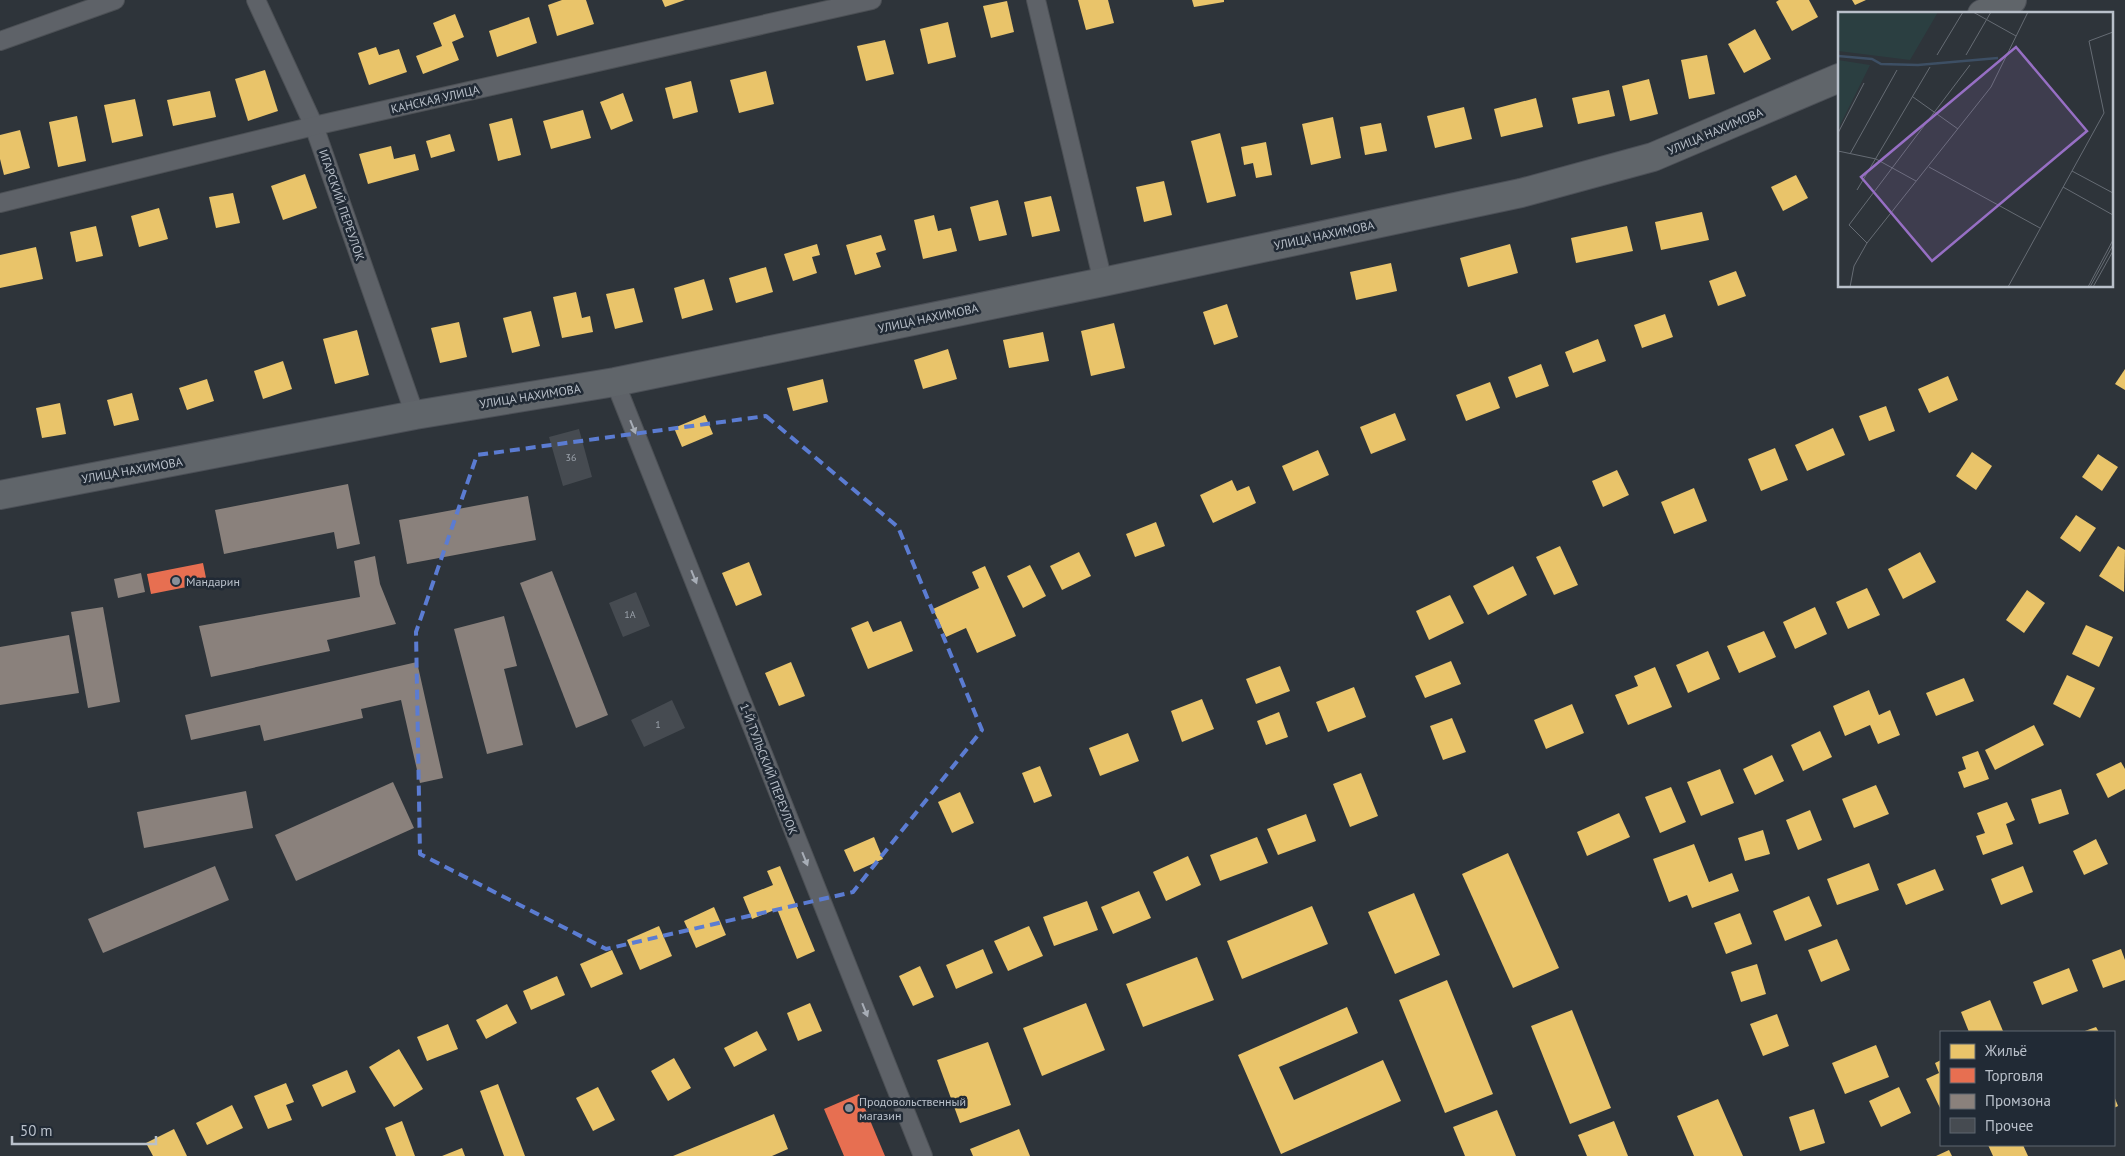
<svg xmlns="http://www.w3.org/2000/svg" width="2125" height="1156" font-family="'PT Sans',sans-serif">
	<style>
		.homes { fill: #e9c46a }
		.shops { fill: #e76f51 }
		.industry { fill: #8a817c }
		.building { fill: #464b51 }
		.lines { fill: none; stroke-linecap: round; stroke-linejoin: round }
		.street-casing { stroke: #4c5055; stroke-width: 20 }
		.primary-casing { stroke: #4c5057; stroke-width: 30 }
		.street { stroke: #5e6268; stroke-width: 18 }
		.primary { stroke: #60656a; stroke-width: 28 }
		.oneway { fill: #a7adb6 }
		.marked { fill: none; stroke: #5b7cd2; stroke-width: 4; stroke-dasharray: 10 6; stroke-linejoin: round }
		.poi-dot { fill: #888f98; stroke: #212a35; stroke-width: 2 }
		.labels { text-anchor: middle; dominant-baseline: central; stroke-width: 5; stroke-linejoin: round; paint-order: stroke }
		.number-label { font-size: 10px; fill: #9ca3ac }
		.street-label { font-size: 12px; fill: #b9c0ca; stroke: #212a35 }
		.poi-label { font-size: 12px; fill: #b9c0ca; stroke: #212a35; text-anchor: start }
		.inset-river { fill: none; stroke: #3d4f64; stroke-width: 2.5 }
		.inset-road { fill: none; stroke: #666c74; stroke-width: 1 }
		.view { fill: #976fc4; fill-opacity: 0.15; stroke: #976fc4; stroke-width: 2.5 }
		.inset-edge { fill: none; stroke: #b9c0ca; stroke-width: 2.5 }
	</style>
	<rect width="100%" height="100%" fill="#2e343a"/>
	<g class="homes">
		<polygon points="562,0 586,0 594,24 557,36 548,5"/>
		<polygon points="662,0 685,0 665,7"/>
		<polygon points="1078,0 1108,0 1114,23 1086,30"/>
		<polygon points="1192,0 1224,0 1224,2 1194,7"/>
		<polygon points="1779,0 1809,0 1818,17 1792,31 1776,2"/>
		<polygon points="1852,0 1866,0 1855,5"/>
		<polygon points="1007,1 1014,32 991,38 983,6"/>
		<polygon points="455,14 464,37 452,42 459,60 423,74 416,56 442,46 433,23"/>
		<polygon points="529,17 537,43 497,57 489,31"/>
		<polygon points="948,22 956,57 928,64 920,29"/>
		<polygon points="1755,29 1771,59 1744,73 1728,44"/>
		<polygon points="885,40 894,74 866,81 857,46"/>
		<polygon points="376,47 379,55 399,49 407,72 369,85 358,53"/>
		<polygon points="1707,55 1715,94 1689,99 1681,60"/>
		<polygon points="265,70 278,111 248,121 235,79"/>
		<polygon points="766,71 774,104 739,113 730,80"/>
		<polygon points="1649,79 1658,114 1630,121 1622,86"/>
		<polygon points="691,81 698,112 673,119 665,88"/>
		<polygon points="1609,90 1615,116 1578,124 1572,98"/>
		<polygon points="210,91 216,117 173,126 167,100"/>
		<polygon points="623,93 633,121 611,130 600,102"/>
		<polygon points="1536,98 1543,127 1501,137 1494,109"/>
		<polygon points="135,99 143,136 112,143 104,105"/>
		<polygon points="1464,107 1472,139 1435,148 1427,116"/>
		<polygon points="583,110 591,138 551,149 543,121"/>
		<polygon points="77,116 86,161 58,167 49,122"/>
		<polygon points="1333,117 1341,158 1311,165 1302,124"/>
		<polygon points="512,118 521,155 498,161 489,124"/>
		<polygon points="1381,123 1387,151 1365,155 1360,127"/>
		<polygon points="20,130 30,168 4,175 0,159 0,135"/>
		<polygon points="1220,133 1236,196 1207,203 1191,141"/>
		<polygon points="450,134 455,151 431,158 426,141"/>
		<polygon points="1266,142 1272,175 1256,178 1253,163 1244,165 1241,147"/>
		<polygon points="391,146 394,159 415,154 419,170 368,184 359,154"/>
		<polygon points="305,174 317,208 283,220 271,186"/>
		<polygon points="1796,175 1808,198 1783,211 1771,187"/>
		<polygon points="1164,181 1172,215 1144,222 1136,187"/>
		<polygon points="233,193 240,223 216,228 209,197"/>
		<polygon points="1051,196 1060,231 1032,237 1024,202"/>
		<polygon points="998,200 1007,235 979,241 970,207"/>
		<polygon points="159,208 168,239 139,247 131,216"/>
		<polygon points="1702,212 1709,240 1661,250 1655,222"/>
		<polygon points="934,215 938,231 951,228 957,251 923,259 914,220"/>
		<polygon points="96,226 103,256 76,262 70,232"/>
		<polygon points="1627,226 1633,251 1576,263 1571,238"/>
		<polygon points="881,235 886,250 876,253 881,267 855,275 846,245"/>
		<polygon points="817,244 820,255 812,257 817,273 793,281 784,254"/>
		<polygon points="1510,244 1518,273 1468,287 1460,258"/>
		<polygon points="36,247 43,279 0,288 0,255"/>
		<polygon points="1391,263 1397,291 1356,300 1350,272"/>
		<polygon points="766,267 773,292 736,303 729,278"/>
		<polygon points="1736,271 1746,296 1718,306 1709,281"/>
		<polygon points="704,279 713,310 682,319 674,288"/>
		<polygon points="634,288 643,322 615,329 606,294"/>
		<polygon points="576,292 582,318 590,316 593,332 562,338 553,297"/>
		<polygon points="1227,304 1238,337 1214,345 1203,312"/>
		<polygon points="531,311 540,346 512,353 503,318"/>
		<polygon points="1665,314 1673,337 1642,348 1634,325"/>
		<polygon points="459,322 467,357 440,363 431,328"/>
		<polygon points="1114,323 1125,368 1091,376 1081,331"/>
		<polygon points="357,330 369,375 335,384 323,339"/>
		<polygon points="1043,332 1049,361 1009,368 1003,340"/>
		<polygon points="1598,339 1606,361 1573,373 1565,352"/>
		<polygon points="948,349 957,379 923,389 914,360"/>
		<polygon points="283,361 292,389 263,399 254,371"/>
		<polygon points="1541,364 1549,386 1516,398 1508,377"/>
		<polygon points="2125,369 2125,390 2115,384"/>
		<polygon points="1948,376 1958,400 1929,413 1918,389"/>
		<polygon points="207,379 214,401 187,410 179,388"/>
		<polygon points="823,379 828,402 793,411 787,388"/>
		<polygon points="1490,382 1500,408 1466,421 1456,395"/>
		<polygon points="132,393 139,420 114,426 107,400"/>
		<polygon points="60,403 66,434 42,438 36,408"/>
		<polygon points="1886,406 1895,431 1869,441 1859,416"/>
		<polygon points="1395,413 1406,440 1371,454 1360,427"/>
		<polygon points="705,415 713,434 682,447 674,428"/>
		<polygon points="1833,428 1845,455 1807,471 1795,445"/>
		<polygon points="1775,448 1788,480 1761,491 1748,459"/>
		<polygon points="1318,450 1329,475 1293,491 1282,466"/>
		<polygon points="1972,452 1992,466 1976,490 1956,476"/>
		<polygon points="2098,454 2118,467 2102,491 2082,477"/>
		<polygon points="1617,470 1629,495 1603,507 1592,481"/>
		<polygon points="1232,480 1237,491 1249,486 1256,503 1213,523 1200,495"/>
		<polygon points="1694,488 1707,521 1674,534 1661,502"/>
		<polygon points="2076,515 2096,528 2080,552 2060,538"/>
		<polygon points="1156,522 1165,546 1135,557 1126,534"/>
		<polygon points="1560,546 1578,585 1554,595 1536,557"/>
		<polygon points="2118,546 2125,550 2124,592 2099,576"/>
		<polygon points="1079,552 1091,576 1062,590 1050,566"/>
		<polygon points="1920,552 1936,582 1903,599 1888,569"/>
		<polygon points="749,562 762,595 736,606 722,573"/>
		<polygon points="1030,565 1046,596 1023,608 1007,576"/>
		<polygon points="985,566 1016,636 977,653 966,628 946,637 933,609 979,588 972,572"/>
		<polygon points="1513,566 1527,595 1488,615 1473,586"/>
		<polygon points="1867,588 1880,615 1848,629 1836,602"/>
		<polygon points="2027,590 2045,603 2024,633 2006,620"/>
		<polygon points="1450,595 1464,623 1429,640 1416,611"/>
		<polygon points="1815,607 1827,634 1795,649 1783,622"/>
		<polygon points="868,621 873,632 901,621 913,651 868,669 851,628"/>
		<polygon points="2086,625 2113,637 2099,667 2072,654"/>
		<polygon points="1764,631 1776,657 1739,673 1727,646"/>
		<polygon points="1708,651 1720,679 1688,693 1676,665"/>
		<polygon points="1451,661 1461,684 1425,698 1415,676"/>
		<polygon points="791,662 805,696 779,706 765,673"/>
		<polygon points="1280,666 1290,691 1256,704 1246,679"/>
		<polygon points="1655,667 1672,707 1628,725 1615,695 1638,686 1634,676"/>
		<polygon points="2067,675 2095,688 2080,718 2053,704"/>
		<polygon points="1964,678 1974,701 1936,716 1926,693"/>
		<polygon points="1354,687 1366,717 1328,732 1316,702"/>
		<polygon points="1869,690 1879,715 1890,710 1900,735 1878,744 1870,725 1845,736 1833,706"/>
		<polygon points="1202,699 1214,729 1182,742 1171,711"/>
		<polygon points="1572,704 1584,733 1546,749 1534,720"/>
		<polygon points="1279,712 1288,737 1266,745 1257,721"/>
		<polygon points="1452,718 1466,752 1443,760 1430,726"/>
		<polygon points="2034,725 2044,745 1995,770 1985,750"/>
		<polygon points="1820,731 1832,757 1803,771 1791,745"/>
		<polygon points="1128,733 1139,761 1100,776 1089,748"/>
		<polygon points="1978,751 1989,779 1964,788 1958,772 1966,769 1962,757"/>
		<polygon points="1772,755 1784,781 1755,795 1743,769"/>
		<polygon points="2121,762 2125,769 2125,789 2108,798 2096,774"/>
		<polygon points="1040,766 1052,796 1034,803 1022,773"/>
		<polygon points="1720,769 1734,803 1701,816 1687,782"/>
		<polygon points="1361,773 1378,816 1350,827 1333,784"/>
		<polygon points="1876,785 1889,814 1854,828 1842,799"/>
		<polygon points="1671,787 1686,822 1660,833 1645,797"/>
		<polygon points="2061,789 2069,814 2039,824 2031,799"/>
		<polygon points="960,792 974,823 952,833 938,802"/>
		<polygon points="2007,802 2015,820 2006,824 2013,844 1983,855 1976,836 1985,833 1977,813"/>
		<polygon points="1810,810 1822,840 1798,850 1786,820"/>
		<polygon points="1619,813 1630,837 1587,856 1577,832"/>
		<polygon points="1306,814 1316,841 1278,855 1267,829"/>
		<polygon points="1763,830 1770,854 1745,861 1738,838"/>
		<polygon points="874,837 883,859 854,872 844,850"/>
		<polygon points="1257,837 1268,863 1220,881 1210,855"/>
		<polygon points="2096,839 2108,864 2084,875 2073,851"/>
		<polygon points="1694,844 1709,882 1732,873 1739,891 1692,908 1687,895 1669,902 1653,859"/>
		<polygon points="1508,853 1559,968 1513,988 1462,874"/>
		<polygon points="1188,856 1201,885 1166,901 1153,872"/>
		<polygon points="1869,863 1879,890 1837,905 1827,879"/>
		<polygon points="780,866 815,951 797,959 777,909 752,919 743,897 773,885 767,871"/>
		<polygon points="2023,866 2033,892 2001,905 1991,879"/>
		<polygon points="1935,869 1944,890 1906,905 1897,884"/>
		<polygon points="1139,891 1151,918 1113,934 1101,907"/>
		<polygon points="1414,893 1440,955 1395,974 1368,912"/>
		<polygon points="1809,896 1822,926 1785,941 1773,911"/>
		<polygon points="1087,901 1098,930 1054,946 1043,917"/>
		<polygon points="1312,906 1328,944 1242,979 1227,941"/>
		<polygon points="714,907 726,935 696,948 684,921"/>
		<polygon points="1740,913 1752,944 1726,954 1714,923"/>
		<polygon points="659,926 672,956 640,970 627,940"/>
		<polygon points="1029,926 1043,956 1008,971 994,941"/>
		<polygon points="1837,939 1850,970 1821,982 1808,950"/>
		<polygon points="983,949 993,973 956,989 946,965"/>
		<polygon points="2121,949 2125,960 2125,980 2103,988 2092,960"/>
		<polygon points="612,950 623,974 591,988 580,964"/>
		<polygon points="1197,957 1214,1000 1143,1027 1126,984"/>
		<polygon points="1757,964 1766,994 1741,1002 1731,972"/>
		<polygon points="920,966 934,997 913,1006 899,976"/>
		<polygon points="2069,968 2078,991 2042,1005 2033,982"/>
		<polygon points="557,976 565,995 531,1010 523,991"/>
		<polygon points="1447,980 1493,1094 1445,1113 1399,1000"/>
		<polygon points="1990,1000 2003,1031 1969,1032 1961,1012"/>
		<polygon points="810,1003 822,1031 798,1041 787,1013"/>
		<polygon points="1086,1003 1105,1050 1042,1076 1023,1028"/>
		<polygon points="507,1004 517,1023 486,1039 476,1020"/>
		<polygon points="1347,1007 1358,1033 1279,1067 1294,1100 1383,1060 1401,1101 1281,1154 1238,1055"/>
		<polygon points="1572,1010 1611,1108 1570,1124 1531,1026"/>
		<polygon points="1777,1014 1789,1046 1763,1056 1750,1024"/>
		<polygon points="448,1024 458,1049 427,1061 417,1037"/>
		<polygon points="2096,1027 2099,1032 2082,1032"/>
		<polygon points="757,1031 767,1050 734,1067 724,1048"/>
		<polygon points="988,1042 1011,1105 960,1123 937,1060"/>
		<polygon points="1876,1045 1889,1077 1845,1094 1832,1063"/>
		<polygon points="399,1049 423,1089 394,1107 369,1067"/>
		<polygon points="674,1058 691,1088 668,1101 651,1071"/>
		<polygon points="1941,1060 1941,1110 1926,1079 1939,1073 1935,1063"/>
		<polygon points="347,1070 356,1092 322,1107 312,1085"/>
		<polygon points="286,1083 294,1102 286,1105 292,1120 268,1129 254,1096"/>
		<polygon points="498,1084 525,1156 504,1156 480,1091"/>
		<polygon points="598,1087 615,1120 593,1131 576,1098"/>
		<polygon points="1899,1087 1911,1113 1881,1127 1869,1101"/>
		<polygon points="2114,1096 2118,1106 2114,1108"/>
		<polygon points="1718,1099 1743,1156 1694,1156 1677,1116"/>
		<polygon points="232,1105 243,1128 207,1145 196,1123"/>
		<polygon points="1814,1109 1825,1143 1800,1151 1789,1117"/>
		<polygon points="1497,1110 1516,1156 1465,1156 1453,1127"/>
		<polygon points="774,1114 788,1149 772,1156 673,1156"/>
		<polygon points="402,1121 415,1156 396,1156 385,1128"/>
		<polygon points="1614,1121 1628,1156 1587,1156 1578,1135"/>
		<polygon points="174,1129 187,1156 153,1156 146,1143"/>
		<polygon points="1019,1129 1030,1156 973,1156 970,1149"/>
		<polygon points="1988,1145 2023,1145 2028,1156 1993,1156"/>
		<polygon points="462,1148 465,1156 442,1156"/>
		<polygon points="1949,1150 1952,1156 1936,1156"/>
	</g>
	<g class="shops">
		<polygon points="203,563 207,583 151,594 147,574"/>
		<polygon points="859,1094 885,1156 844,1156 824,1109"/>
	</g>
	<g class="industry">
		<polygon points="348,484 360,544 337,549 334,532 224,554 215,510"/>
		<polygon points="528,496 536,540 407,564 399,520"/>
		<polygon points="375,556 380,584 396,624 327,640 330,651 211,677 199,626 360,597 354,561"/>
		<polygon points="552,571 608,715 576,728 520,583"/>
		<polygon points="141,573 145,592 118,598 114,579"/>
		<polygon points="103,607 120,702 88,708 71,612"/>
		<polygon points="504,616 517,666 504,669 523,745 487,754 454,629"/>
		<polygon points="69,635 79,693 0,705 0,647"/>
		<polygon points="417,662 443,778 420,783 401,700 361,709 363,718 264,741 260,725 191,740 185,715"/>
		<polygon points="393,782 414,828 296,881 275,835"/>
		<polygon points="246,791 253,828 144,848 137,812"/>
		<polygon points="215,866 229,900 103,953 88,919"/>
	</g>
	<g class="building">
		<polygon points="579,429 592,477 563,486 549,437"/>
		<polygon points="636,592 650,626 623,637 609,603"/>
		<polygon points="672,700 685,728 644,747 631,720"/>
	</g>
	<g class="lines">
		<g class="street-casing">
			<g id="street">
				<polyline points="256,0 314,126 415,415"/>
				<polyline points="1036,0 1103,282"/>
				<polyline points="0,41 115,0"/>
				<polyline points="0,203 314,126 872,0"/>
				<polyline points="615,382 923,1156"/>
			</g>
		</g>
		<g class="primary-casing">
			<g id="primary">
				<polyline points="1982,14 2012,0"/>
				<polyline points="0,495 415,415 615,382 1103,282 1521,193 1653,157 1839,78"/>
			</g>
		</g>
		<use href="#street" class="street"/>
		<use href="#primary" class="primary"/>
	</g>
	<defs><path id="oneway-solid" d="M-6-.8H1V-3.2L6.5 0L1 3.2V.8H-6Z" transform="scale(1.25)"/></defs>
	<g class="oneway">
		<use href="#oneway-solid" transform="translate(633 427) rotate(68)"/>
		<use href="#oneway-solid" transform="translate(694 577) rotate(68)"/>
		<use href="#oneway-solid" transform="translate(805 859) rotate(68)"/>
		<use href="#oneway-solid" transform="translate(865 1010) rotate(68)"/>
	</g>
	<path class="marked" d="M766,416L898,527L982,730L853,892L606,949L420,854L416,632L477,455Z"/>
	<g class="poi-dot">
		<circle cx="176" cy="581" r="5"/>
		<circle cx="849" cy="1108" r="5"/>
	</g>
	<g class="labels">
		<g class="number-label">
			<text x="571" y="457">36</text>
			<text x="630" y="614">1А</text>
			<text x="658" y="724">1</text>
		</g>
		<g class="street-label">
			<text transform="translate(435 99) rotate(-13)">КАНСКАЯ УЛИЦА</text>
			<text transform="translate(1715 131) rotate(-23)">УЛИЦА НАХИМОВА</text>
			<text transform="translate(342 205) rotate(71)">ИГАРСКИЙ ПЕРЕУЛОК</text>
			<text transform="translate(1324 235) rotate(-12)">УЛИЦА НАХИМОВА</text>
			<text transform="translate(928 318) rotate(-12)">УЛИЦА НАХИМОВА</text>
			<text transform="translate(530 396) rotate(-9)">УЛИЦА НАХИМОВА</text>
			<text transform="translate(132 470) rotate(-10)">УЛИЦА НАХИМОВА</text>
			<text transform="translate(769 769) rotate(69)">1-Й ТУЛЬСКИЙ ПЕРЕУЛОК</text>
		</g>
		<g class="poi-label">
			<text x="186" y="581">Мандарин</text>
			<text x="859" y="1101">Продовольственный<tspan x="859" dy="14">магазин</tspan></text>
		</g>
	</g>
	<g transform="translate(1838 12)">
		<rect width="275" height="275" fill="#2e343a"/>
		<path d="M0,0H100L72,48L0,39ZM0,48L32,53L0,117Z" fill="#2b3f41"/>
		<path class="inset-river" d="M0,44L34,47L43,52L80,53L160,46"/>
		<path class="inset-road" d="M135,0L178,24M99,43L125,0M128,43L153,0M75,85L120,117M0,121L26,71M0,139L38,147L78,169M12,142L59,58M91,155L202,216M234,159L275,181M225,175L275,203M19,178L92,55M29,231L11,213L132,53M12,275L16,254L29,231L153,75L190,0M170,275L266,101L251,29L275,20M250,275L275,228M252,275L275,233M255,275L275,239"/>
		<path class="view" d="M178,35L249,119L94,249L23,165Z"/>
		<rect width="275" height="275" class="inset-edge"/>
	</g>
	<rect x="1940" y="1031" width="175" height="115" fill="#212a35" stroke="#5e6671"/>
	<rect x="1950" y="1044" width="25" height="15" fill="#e9c46a" stroke="#5e6671"/>
	<text x="1985" y="1056" font-size="15" fill="#b9c0ca">Жильё</text>
	<rect x="1950" y="1068" width="25" height="15" fill="#e76f51" stroke="#5e6671"/>
	<text x="1985" y="1081" font-size="15" fill="#b9c0ca">Торговля</text>
	<rect x="1950" y="1094" width="25" height="15" fill="#8a817c" stroke="#5e6671"/>
	<text x="1985" y="1106" font-size="15" fill="#b9c0ca">Промзона</text>
	<rect x="1950" y="1118" width="25" height="15" fill="#464b51" stroke="#5e6671"/>
	<text x="1985" y="1131" font-size="15" fill="#b9c0ca">Прочее</text>
	<path d="M12 1136v8h144v-8" fill="none" stroke="#b9c0ca" stroke-width="2.5"/>
	<text x="20" y="1136" font-size="15" fill="#b9c0ca" stroke="#212a35" stroke-width="4" paint-order="stroke">50 m</text>
</svg>
